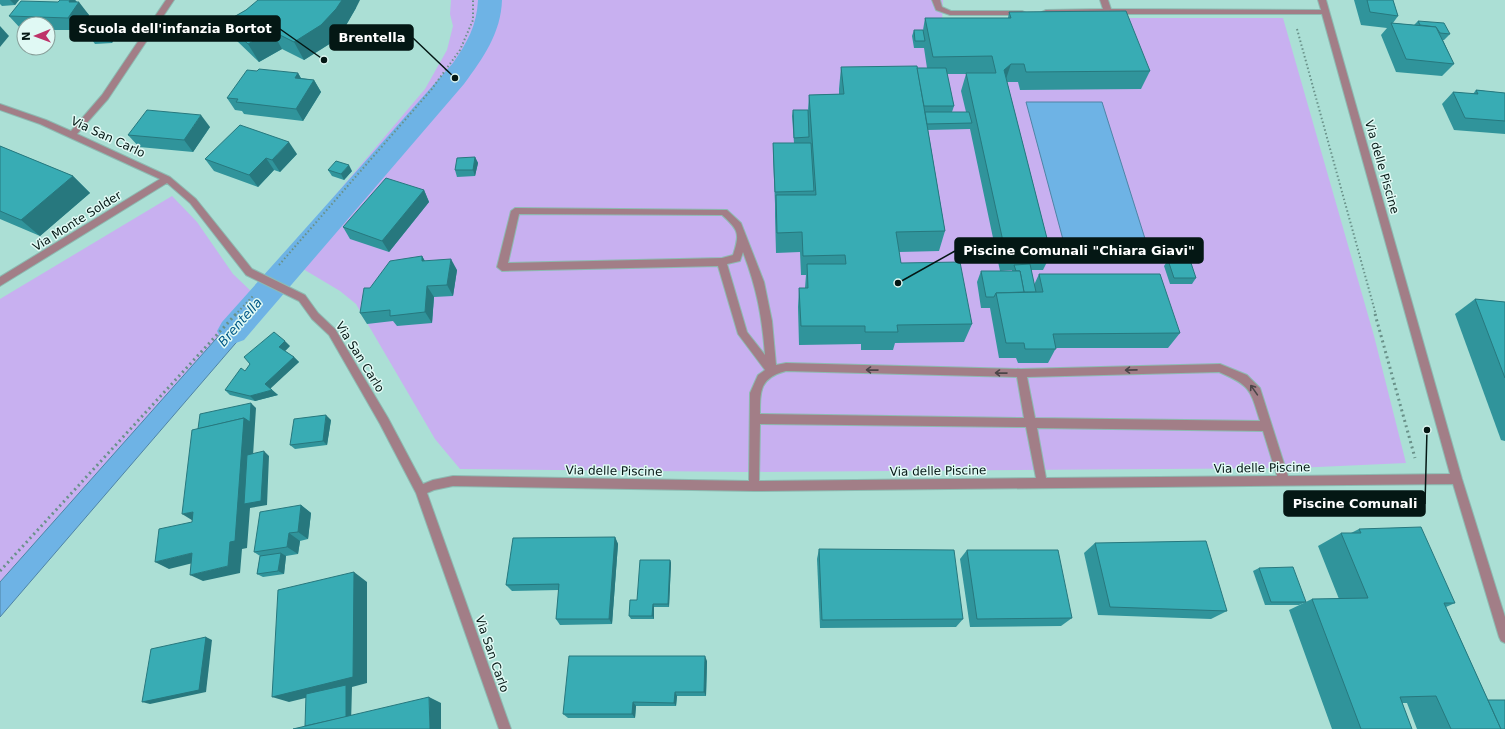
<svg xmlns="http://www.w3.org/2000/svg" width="1505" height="729" font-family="'DejaVu Sans',sans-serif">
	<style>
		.green { fill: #c8b0f0 }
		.water { fill: #6eb3e5; stroke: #4e84a6 }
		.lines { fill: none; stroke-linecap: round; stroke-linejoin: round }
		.canal { fill: #6eb3e5; fill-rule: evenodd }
		.minor-casing { stroke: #8dbbb2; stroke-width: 2 }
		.path-far1 { stroke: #699189; stroke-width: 2; stroke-dasharray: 1.5 2.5; stroke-linecap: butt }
		.path { stroke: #699189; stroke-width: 3; stroke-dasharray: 2 3.5; stroke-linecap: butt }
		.minor { fill: #a27e87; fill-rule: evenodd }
		.wall { fill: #30949b; fill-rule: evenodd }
		.shaded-wall { fill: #27787e }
		.building { fill: #38acb4; stroke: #27787e }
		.oneway { stroke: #4b4548 }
		.labels { text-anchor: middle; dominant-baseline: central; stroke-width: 3; stroke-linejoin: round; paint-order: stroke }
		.street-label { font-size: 12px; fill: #041714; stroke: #e0f9f4 }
		.water-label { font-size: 13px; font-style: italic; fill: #005887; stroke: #e0f9f4 }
		.leader { fill: none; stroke: #041714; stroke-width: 1.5 }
		.callout-dot { fill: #041714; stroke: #e0f9f4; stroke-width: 1.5 }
		.callout { fill: #041714; stroke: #041714; stroke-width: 1.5 }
		.callout-label { font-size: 13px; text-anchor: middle; font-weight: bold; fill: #fff }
	</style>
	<rect width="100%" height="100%" fill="#abdfd5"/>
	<g class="green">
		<polygon points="451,0 943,0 942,22 1111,18 1283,18 1374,336 1406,463 1296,468 745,472 460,469 435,439 356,304 340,291 283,257 425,89 447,50 453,26 450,14"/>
		<polygon points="172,196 197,222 233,274 255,295 0,582 0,299"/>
	</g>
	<g class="water">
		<polygon points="1026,102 1102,102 1147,245 1065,247"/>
		<polygon points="255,295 272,301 0,617 0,582"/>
	</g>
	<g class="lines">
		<path class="canal" d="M478,0H502C501,33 483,58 464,84L244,340L233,344L222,340L217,331L222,322L453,63C467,43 477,25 478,0Z"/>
		<g class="minor-casing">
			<g id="minor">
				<path d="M166,0H174L108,99L77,134L170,177L196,199L252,269L305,295L318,313L335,329L388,418L423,484L433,480L453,476L749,481L750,393L758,375L765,370L738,334L718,266L502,271L497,267L511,211L515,208L727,210L741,223L764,282L772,321L776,365L786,363L1021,369L1220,364L1247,375L1260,388L1288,476L1450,474L1322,14H1046L1042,12L1046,10L1103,9L1100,0H1108L1111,9L1321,10L1318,0H1326L1462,479L1505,617V643L1501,641L1499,637L1453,484L754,491L453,486L434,490L427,493L511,729H499L416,493L380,424L329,335L312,319L299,301L246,275L190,203L167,183L0,286V277L160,179L40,124L0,110V104L46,120L71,131L102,95ZM519,214L722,215C739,230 740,234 733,255L722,258L508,263ZM743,252C757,289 762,316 765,355L747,332L727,264L740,261ZM786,371L1017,377L1024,418L760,414C760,390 760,378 786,371ZM1219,372C1251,386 1250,389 1260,421L1035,418L1027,377ZM760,424L1026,427L1036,478L759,481ZM1037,428L1263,431L1277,476L1046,478Z"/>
				<polygon points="932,0 940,0 942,7 951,11 1022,11 1026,13 1022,15 950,15 936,10"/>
			</g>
		</g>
		<g class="path-far1">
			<polyline points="1297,29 1376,315"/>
			<polyline points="279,265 431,90 460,50 473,20 473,0"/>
			<polyline points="235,315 253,296"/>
		</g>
		<g class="path">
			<polyline points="1375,314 1415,458"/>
			<polyline points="0,571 236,314"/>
		</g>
		<use href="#minor" class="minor"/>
	</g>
	<g class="wall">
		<polygon points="0,0 19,0 15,5 2,6 0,4"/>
		<polygon points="60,0 75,0 89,15 78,30 48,30 48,24 24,24 24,29 21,29 9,16 58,2"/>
		<polygon points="1354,0 1393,0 1398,16 1393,23 1414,25 1418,21 1450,34 1444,40 1443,40 1454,64 1442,76 1396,72 1381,35 1387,28 1361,25"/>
		<polygon points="356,8 345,27 331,43 304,60 282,49 259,62 236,40 225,22 246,10"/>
		<path d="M1009,12L1150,71L1141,89L1020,90L1018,82H1007L1051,254L1043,270H1031L1034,285L1039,274L1180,333L1168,348H1056L1048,363H1018L1016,358H999L990,308H981L977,282L981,271H1012V270L1000,271L970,129L928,130L945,231L939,251L899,252L901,263L972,324L964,342L895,343L893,350H861V344L799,345L798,307L799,288H805L806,275H801L800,252L776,253L775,216V204L773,155V143H794L792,116L793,110H808L809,95L839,94V89L841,67L927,68L924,48H914L912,36L914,30H923L925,18H1008ZM947,74H966L961,91L966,112H952L954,106Z"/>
		<polygon points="110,31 115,37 112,43 95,44 90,37"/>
		<polygon points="257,71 298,73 301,78 314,80 321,92 303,121 244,114 242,111 235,110 227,98"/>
		<polygon points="1476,90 1505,93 1505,134 1454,130 1442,104 1453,92 1473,94"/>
		<polygon points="210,127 193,152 139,147 128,135"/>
		<polygon points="0,146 73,176 90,193 40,236 0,219"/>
		<polygon points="297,154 280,172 274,170 258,187 214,171 205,159"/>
		<polygon points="475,157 478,163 475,176 457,177 455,170"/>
		<polygon points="328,170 352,171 344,180 332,176"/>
		<polygon points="424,190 429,202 389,252 350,239 343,227"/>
		<polygon points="422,256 425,261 457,270 453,296 434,297 432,323 397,326 393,321 367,324 360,313 370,288"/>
		<polygon points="1168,260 1196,278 1192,284 1170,284 1164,266"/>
		<polygon points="1475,299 1505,302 1505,441 1501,440 1455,314"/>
		<polygon points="290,346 285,351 294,357 299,362 270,388 278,395 255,401 230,395 225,390 245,371"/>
		<polygon points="331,420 327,445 295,449 290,445"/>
		<polygon points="301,505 311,513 308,539 300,541 298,554 286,556 284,574 263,577 257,574 260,556 254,552"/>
		<polygon points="1359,529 1455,603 1446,607 1488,700 1505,729 1417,729 1407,703 1402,703 1412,729 1332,729 1289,610 1312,599 1339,599 1318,546 1341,533 1351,533"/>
		<polygon points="615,537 618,544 612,624 560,625 556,619 559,590 512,591 506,585"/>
		<polygon points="1095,543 1227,611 1211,619 1098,615 1084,553"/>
		<polygon points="819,549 963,619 956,627 820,628 817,559"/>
		<polygon points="967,550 1072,618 1061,626 970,627 960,559"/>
		<polygon points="670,560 671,563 669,607 654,607 654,619 631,619 629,616 637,600"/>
		<polygon points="1259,568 1306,602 1299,605 1265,605 1253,571"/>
		<polygon points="707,661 706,696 677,696 676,706 636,706 635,718 568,718 563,714"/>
	</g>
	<g class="shaded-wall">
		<polygon points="10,0 19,0 15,5"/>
		<polygon points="70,0 75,0 78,3 79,2 89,15 78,30 68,18 69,2"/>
		<polygon points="342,0 360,0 356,8 345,27 331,43 304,60 294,42"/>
		<polygon points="0,26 9,36 0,47"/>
		<polygon points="110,31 115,37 112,43 107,37"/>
		<polygon points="272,31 282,49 259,62 248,44"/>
		<polygon points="1011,64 1005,82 1004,70"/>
		<polygon points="298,73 305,86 295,78"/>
		<polygon points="314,80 321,92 303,121 296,109"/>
		<polygon points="201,115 210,127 193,152 184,140"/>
		<polygon points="289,142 297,154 280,172 272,160"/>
		<polygon points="475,157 478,163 475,176 473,170"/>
		<polygon points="266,158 274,170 258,187 249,175"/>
		<polygon points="349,165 352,171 344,180 341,174"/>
		<polygon points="73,176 90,193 40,236 21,220"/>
		<polygon points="424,190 429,202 389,252 382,241"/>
		<polygon points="422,256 428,267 422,261"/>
		<polygon points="451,259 457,270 453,296 447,285"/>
		<polygon points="427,286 434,297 432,323 425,312"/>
		<polygon points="285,341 290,346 284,352 279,347"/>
		<polygon points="294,357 299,362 270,389 265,384"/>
		<polygon points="272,390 278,395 255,401 250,396"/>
		<polygon points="251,403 256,408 250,503 264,451 269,456 267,505 250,508 247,548 242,549 240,573 203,581 190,575 228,566 204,439 244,418"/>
		<polygon points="326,415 331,420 327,445 323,441"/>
		<polygon points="301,505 311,513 308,539 298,532"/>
		<polygon points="193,512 195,522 182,514"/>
		<polygon points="289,533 300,541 298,554 287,547"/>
		<polygon points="615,537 618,544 612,624 609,619"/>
		<polygon points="192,553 205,560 169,569 155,562"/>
		<polygon points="281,553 286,556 284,574 278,571"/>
		<polygon points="670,560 671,563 669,607 668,604"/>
		<polygon points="354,572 367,582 367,683 352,687 351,724 328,729 346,688 289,702 272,697"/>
		<polygon points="653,604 654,607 654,619 652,616"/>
		<polygon points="206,637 212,640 206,692 150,704 142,702"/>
		<polygon points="705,656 707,661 706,696 704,692"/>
		<polygon points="675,692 677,696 676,706 674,703"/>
		<polygon points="429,697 441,703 441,729 430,729"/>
		<polygon points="633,702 636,706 635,718 632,714"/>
	</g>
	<g class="building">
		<polygon points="60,0 70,0 69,2 79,2 68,18 9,16 21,1 58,2"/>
		<polygon points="258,0 342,0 336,9 321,25 294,42 272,31 248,44 225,22 246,10"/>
		<polygon points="1367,0 1393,0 1398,16 1370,12"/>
		<polygon points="1126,11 1150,71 1026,72 1024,64 1011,64 1004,70 1051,254 1006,255 966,73 996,73 992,56 933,57 925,18 1011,18 1009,12"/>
		<polygon points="1418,21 1444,23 1450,34 1440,33 1436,27 1420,25"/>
		<polygon points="1391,23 1436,27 1454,64 1406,59"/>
		<polygon points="914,30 923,30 925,41 915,41"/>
		<polygon points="917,66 945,231 896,232 901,263 960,262 972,324 897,325 898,332 865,332 865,326 801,326 799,288 808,288 807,264 846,264 845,255 803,256 802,232 777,233 776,195 816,195 809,95 844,94 841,67"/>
		<polygon points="917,68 946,68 954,106 924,106"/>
		<polygon points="259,69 298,73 295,78 314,80 296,109 236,102 238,99 227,98 247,70 257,71"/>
		<polygon points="1476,90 1505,93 1505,121 1465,118 1453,92 1478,94"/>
		<polygon points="147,110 201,115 184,140 128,135"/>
		<polygon points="793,110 808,110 809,137 794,138"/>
		<polygon points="925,112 969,112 972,123 927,124"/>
		<polygon points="240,125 289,142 272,160 266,158 249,175 205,159"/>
		<polygon points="773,143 811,143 814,191 775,192"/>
		<polygon points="0,146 73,176 21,220 0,211"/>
		<polygon points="475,157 473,170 455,170 457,158"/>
		<polygon points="336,161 349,165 341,174 328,170"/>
		<polygon points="386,178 424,190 382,241 343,227"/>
		<polygon points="422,256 422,261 451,259 447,285 427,286 425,312 390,316 390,310 360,313 364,288 370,288 390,261"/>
		<polygon points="1168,260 1190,260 1196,278 1174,278"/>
		<polygon points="1030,264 1036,292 1024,292 1020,271 1016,271 1014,265"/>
		<polygon points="981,271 1020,271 1024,292 996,293 994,297 986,297"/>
		<polygon points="1039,274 1160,274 1180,333 1053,334 1056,349 1025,349 1024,343 1006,343 996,293 1043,292"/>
		<polygon points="1475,299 1505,302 1505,378"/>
		<polygon points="274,332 285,341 279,347 294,357 265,384 272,390 250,396 225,390 241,368 245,371 250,364 244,357"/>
		<polygon points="251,403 250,422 244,418 198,429 200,414"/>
		<polygon points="326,415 323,441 290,445 294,419"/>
		<polygon points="244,418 235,541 230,542 228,566 190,575 192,553 155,562 159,529 192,522 193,512 182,514 192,430"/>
		<polygon points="264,451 261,501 244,504 247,455"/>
		<polygon points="301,505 298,532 289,533 287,547 254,552 260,512"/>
		<polygon points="1421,527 1455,603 1444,603 1501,729 1451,729 1436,696 1400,697 1412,729 1361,729 1312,599 1368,598 1341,533 1361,533 1359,529"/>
		<polygon points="615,537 609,619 556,619 559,584 506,585 513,538"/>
		<polygon points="1206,541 1227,611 1110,607 1095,543"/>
		<polygon points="819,549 954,550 963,619 822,620"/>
		<polygon points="967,550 1058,550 1072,618 977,619"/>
		<polygon points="281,553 278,571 257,574 260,556"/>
		<polygon points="640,560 670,560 668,604 653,604 652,616 629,616 630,600 637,600"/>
		<polygon points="1293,567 1306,602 1271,602 1259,568"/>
		<polygon points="354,572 353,677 272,697 278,590"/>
		<polygon points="206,637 199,690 142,702 151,649"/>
		<polygon points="569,656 705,656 704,692 675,692 674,703 633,702 632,714 563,714"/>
		<polygon points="346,685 346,717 305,726 306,694"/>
		<polygon points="429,697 430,729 293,729"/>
		<polygon points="1488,700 1505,700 1505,729 1501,729"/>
	</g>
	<defs><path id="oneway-shaft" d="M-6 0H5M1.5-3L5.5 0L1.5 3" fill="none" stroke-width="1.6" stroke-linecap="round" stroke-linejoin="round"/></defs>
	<g class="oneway">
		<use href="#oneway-shaft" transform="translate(872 370) rotate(-179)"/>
		<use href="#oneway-shaft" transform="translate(1131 370) rotate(179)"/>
		<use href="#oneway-shaft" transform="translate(1001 373) rotate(-179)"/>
		<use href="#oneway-shaft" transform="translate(1254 390) rotate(-125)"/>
	</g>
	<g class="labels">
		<g class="street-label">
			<text transform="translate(108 137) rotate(25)">Via San Carlo</text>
			<text transform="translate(1382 167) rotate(74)">Via delle Piscine</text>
			<text transform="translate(77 221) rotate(-32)">Via Monte Solder</text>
			<text transform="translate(360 357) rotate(58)">Via San Carlo</text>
			<text transform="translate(1262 468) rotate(-1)">Via delle Piscine</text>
			<text transform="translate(614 471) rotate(1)">Via delle Piscine</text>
			<text transform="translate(938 471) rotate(-1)">Via delle Piscine</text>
			<text transform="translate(492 654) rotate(71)">Via San Carlo</text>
		</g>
		<g class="water-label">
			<text transform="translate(240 322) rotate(-49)">Brentella</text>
		</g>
	</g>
	<path class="leader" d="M324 60L280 29M455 78L413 38M898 283L955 251M1427 430L1425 504"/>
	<g class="callout-dot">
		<circle cx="324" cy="60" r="4"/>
		<circle cx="455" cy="78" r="4"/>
		<circle cx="898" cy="283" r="4"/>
		<circle cx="1427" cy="430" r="4"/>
	</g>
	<g class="callout">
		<rect x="70" y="16" width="210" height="25" rx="4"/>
		<rect x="330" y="25" width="83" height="25" rx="4"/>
		<rect x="955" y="238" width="248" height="25" rx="4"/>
		<rect x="1284" y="491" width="141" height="25" rx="4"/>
	</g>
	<g class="callout-label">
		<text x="175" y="33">Scuola dell'infanzia Bortot</text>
		<text x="372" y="42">Brentella</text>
		<text x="1079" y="255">Piscine Comunali "Chiara Giavi"</text>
		<text x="1355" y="508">Piscine Comunali</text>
	</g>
	<g transform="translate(36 36) rotate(269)"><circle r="19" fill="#e0f9f4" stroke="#889f9a"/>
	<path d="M0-3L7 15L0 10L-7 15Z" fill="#be3369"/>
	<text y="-6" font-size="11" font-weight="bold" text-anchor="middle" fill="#041714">N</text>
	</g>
</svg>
